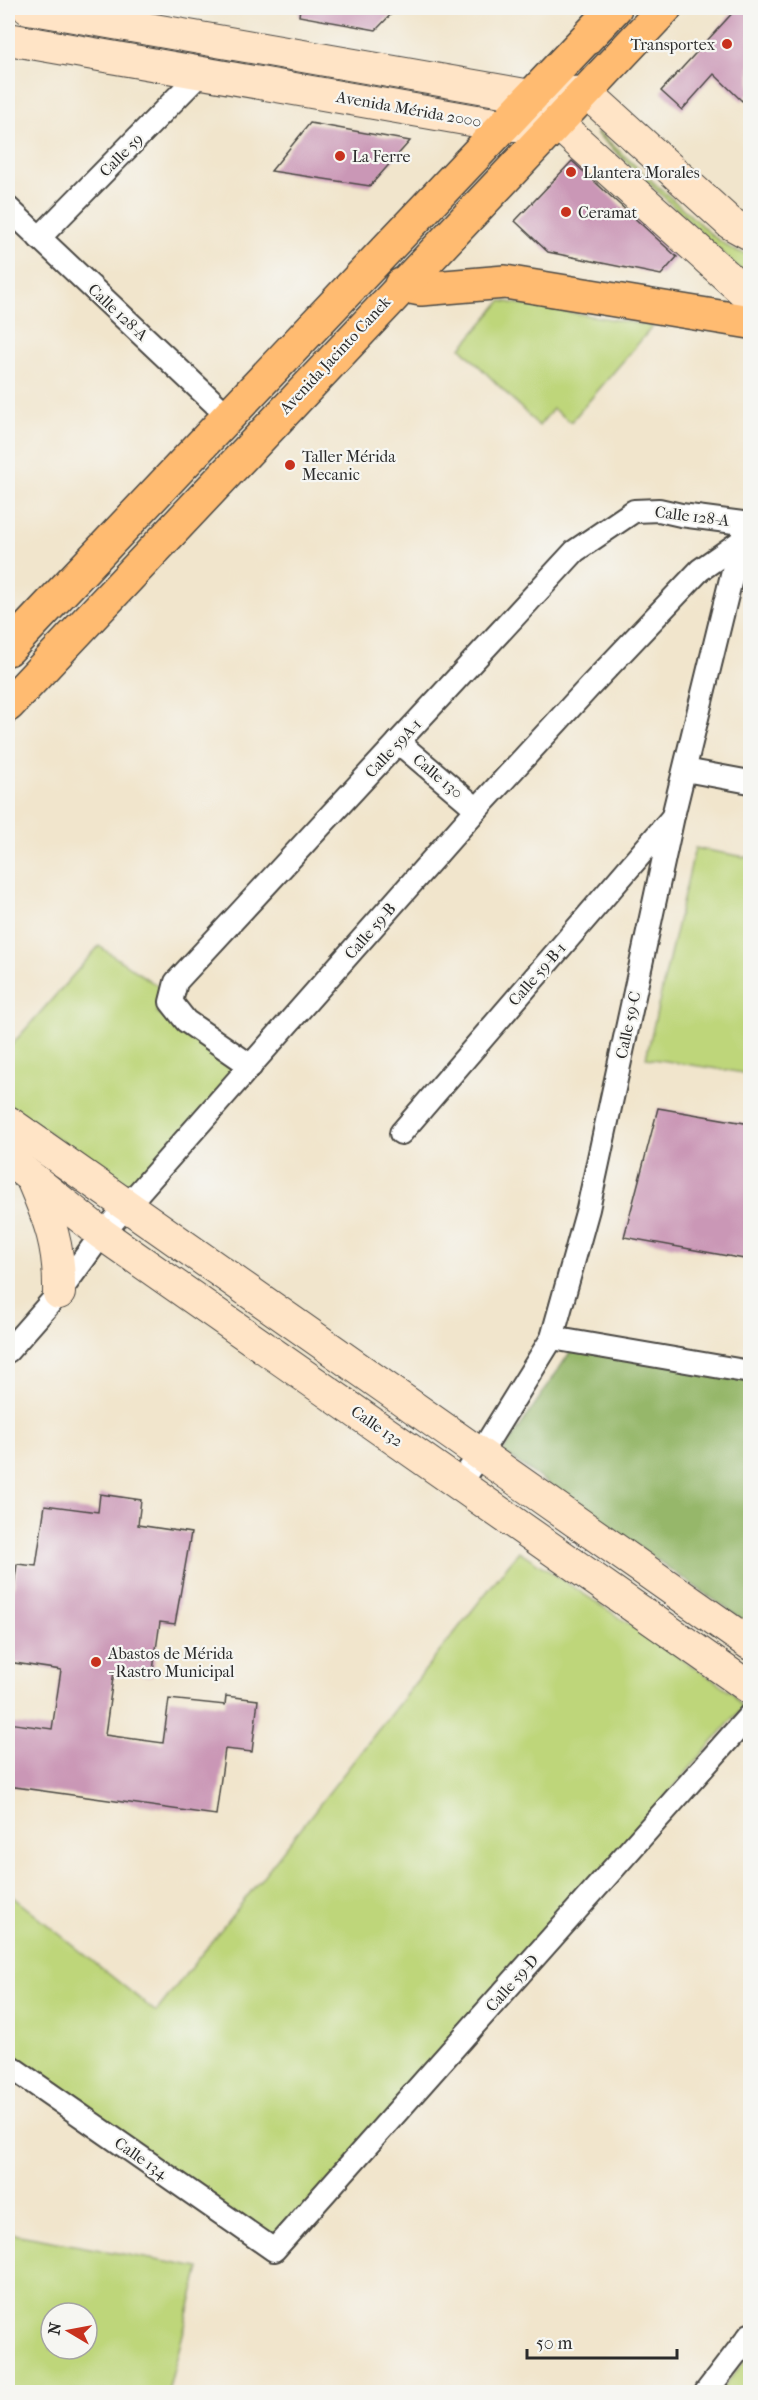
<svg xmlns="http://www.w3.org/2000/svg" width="758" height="2400" font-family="'IM FELL French Canon',serif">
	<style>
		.green { fill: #bed67a; stroke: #748052; stroke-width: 1.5; fill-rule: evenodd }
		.forest { fill: #96b76a; stroke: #60714a; stroke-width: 1.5 }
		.building { fill: #ca97b6 }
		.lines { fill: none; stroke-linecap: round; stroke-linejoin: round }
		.street-casing { stroke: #494743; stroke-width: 26 }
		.secondary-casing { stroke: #494743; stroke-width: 34 }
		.primary-casing { stroke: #494743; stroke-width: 36 }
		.street { stroke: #fff; stroke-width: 22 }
		.secondary { stroke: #ffe4c6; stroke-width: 32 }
		.primary { stroke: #ffbb71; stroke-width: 33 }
		.poi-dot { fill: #c8321e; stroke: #f6f6f2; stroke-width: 2 }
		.labels { text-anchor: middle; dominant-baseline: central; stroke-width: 4.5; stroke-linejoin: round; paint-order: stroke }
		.poi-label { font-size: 16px; fill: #2b2b2b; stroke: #f6f6f2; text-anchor: start }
		.street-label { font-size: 16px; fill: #2b2b2b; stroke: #f6f6f2 }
	</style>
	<rect width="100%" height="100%" fill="#f6f6f2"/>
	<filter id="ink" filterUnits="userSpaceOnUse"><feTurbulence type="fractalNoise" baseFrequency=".0167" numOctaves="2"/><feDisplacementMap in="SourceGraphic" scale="12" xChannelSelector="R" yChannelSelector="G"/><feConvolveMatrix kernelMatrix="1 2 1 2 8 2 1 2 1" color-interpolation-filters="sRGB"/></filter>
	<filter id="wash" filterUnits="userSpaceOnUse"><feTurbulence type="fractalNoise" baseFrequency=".008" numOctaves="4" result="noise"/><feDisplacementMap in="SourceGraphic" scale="24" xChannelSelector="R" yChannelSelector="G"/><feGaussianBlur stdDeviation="1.35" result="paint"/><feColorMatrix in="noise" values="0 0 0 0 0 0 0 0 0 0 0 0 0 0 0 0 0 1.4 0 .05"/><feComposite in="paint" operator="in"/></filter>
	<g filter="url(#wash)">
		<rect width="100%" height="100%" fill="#f1e5cc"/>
		<g class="green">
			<polygon points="598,132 713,236 733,250 750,255 750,279 597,134"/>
			<polygon points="501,301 653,326 571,422 553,409 539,426 461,348"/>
			<polygon points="695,848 750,858 750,1074 646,1058"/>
			<polygon points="99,946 162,989 157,1013 239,1070 131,1190 8,1104 8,1049"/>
			<polygon points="519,1551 733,1693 742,1708 274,2250 8,2065 8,1893 156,2012"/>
			<path d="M8,2233L200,2268L168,2392H8ZM51,2313H87V2349H51Z"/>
			<polygon points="750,2353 750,2392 720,2392"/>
		</g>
		<polygon class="forest" points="577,1342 750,1372 750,1625 503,1452"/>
		<g id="blocks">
			<g class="building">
				<polygon points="300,8 397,8 376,30 299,16"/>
				<polygon points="737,8 750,8 750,92 742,101 714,74 682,110 661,91"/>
				<polygon points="310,123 410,141 370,186 271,171"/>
				<polygon points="572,161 677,257 661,275 548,252 515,221"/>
				<polygon points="658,1108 750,1124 750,1260 624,1237"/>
				<polygon points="100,1494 141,1500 138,1525 191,1533 175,1624 160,1622 152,1677 114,1671 105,1735 163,1743 169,1699 225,1705 226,1696 258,1700 252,1752 225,1749 216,1815 8,1786 8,1723 52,1729 61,1670 8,1662 8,1628 17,1564 36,1566 45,1505 98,1512"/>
			</g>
		</g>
	</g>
	<g filter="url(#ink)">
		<use href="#blocks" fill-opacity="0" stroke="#494743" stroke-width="1.5"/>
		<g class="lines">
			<g class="street-casing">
				<g id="street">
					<polyline points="8,208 228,416"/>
					<polyline points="39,238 202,72"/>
					<polyline points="398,742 477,809"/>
					<polyline points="685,770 750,782"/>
					<polyline points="251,1066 186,1021 171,1002 176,982 575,551 634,511 659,510 681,515 750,524"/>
					<polyline points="401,1133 671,819"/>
					<polyline points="552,1338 750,1372"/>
					<polyline points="8,1351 59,1293 102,1234 477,809 590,686 700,570 740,542 750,529"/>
					<polyline points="459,1484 480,1454 552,1338 588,1209 673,816 740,542"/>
					<polyline points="8,2065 274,2250 750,1715"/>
					<polyline points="706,2392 750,2335"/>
				</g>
			</g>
			<g class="secondary-casing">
				<g id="secondary">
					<polyline points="28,8 531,96 586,92 730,223 750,234"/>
					<polyline points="8,39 488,123 504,125 555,125 568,133 750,297"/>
					<polyline points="8,1122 750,1644"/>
					<polyline points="8,1159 102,1234 750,1688"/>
					<path d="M32,1179C50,1221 60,1247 59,1293"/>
				</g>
			</g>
			<g class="primary-casing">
				<g id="primary">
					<polyline points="401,285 421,289 505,282 750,322"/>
					<polyline points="8,649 615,8"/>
					<polyline points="8,705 665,8"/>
				</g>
			</g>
			<use href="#street" class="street"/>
			<use href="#secondary" class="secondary"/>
			<use href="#primary" class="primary"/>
		</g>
	</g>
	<g class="poi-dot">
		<circle cx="727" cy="44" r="6"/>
		<circle cx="340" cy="156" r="6"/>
		<circle cx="571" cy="172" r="6"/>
		<circle cx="566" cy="212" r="6"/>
		<circle cx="290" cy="465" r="6"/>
		<circle cx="96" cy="1662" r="6"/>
	</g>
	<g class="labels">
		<g class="poi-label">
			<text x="715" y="44" text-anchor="end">Transportex</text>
			<text x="352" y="156">La Ferre</text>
			<text x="583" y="172">Llantera Morales</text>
			<text x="578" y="212">Ceramat</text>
			<text x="302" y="456">Taller Mérida<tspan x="302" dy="18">Mecanic</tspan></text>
			<text x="108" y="1653">Abastos de Mérida<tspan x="108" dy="18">- Rastro Municipal</tspan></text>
		</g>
		<g class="street-label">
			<text transform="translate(409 109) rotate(10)">Avenida Mérida 2000</text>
			<text transform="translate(121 155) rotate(-45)">Calle 59</text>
			<text transform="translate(118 312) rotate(43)">Calle 128-A</text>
			<text transform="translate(335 355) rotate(-47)">Avenida Jacinto Canek</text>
			<text transform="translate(692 516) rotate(7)">Calle 128-A</text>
			<text transform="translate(393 748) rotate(-47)">Calle 59A-1</text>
			<text transform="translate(438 776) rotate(40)">Calle 130</text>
			<text transform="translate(370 931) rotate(-49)">Calle 59-B</text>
			<text transform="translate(537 974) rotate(-49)">Calle 59-B-1</text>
			<text transform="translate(628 1025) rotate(-78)">Calle 59-C</text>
			<text transform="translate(377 1426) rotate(35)">Calle 132</text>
			<text transform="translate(512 1983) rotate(-48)">Calle 59-D</text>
			<text transform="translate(141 2158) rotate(35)">Calle 134</text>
		</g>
	</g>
	<rect width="758" height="2400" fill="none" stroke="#f6f6f2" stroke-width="30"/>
	<g transform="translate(69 2331) rotate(280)"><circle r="28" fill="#f6f6f2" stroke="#a5a5a2" stroke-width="1.5"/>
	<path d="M0-4.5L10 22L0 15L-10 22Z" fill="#c8321e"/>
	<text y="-9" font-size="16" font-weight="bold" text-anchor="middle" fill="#2b2b2b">N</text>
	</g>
	<path d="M527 2349v9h150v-9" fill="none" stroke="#2b2b2b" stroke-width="3"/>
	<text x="536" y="2349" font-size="18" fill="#2b2b2b" stroke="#f6f6f2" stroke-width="4.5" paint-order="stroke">50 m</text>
</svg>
